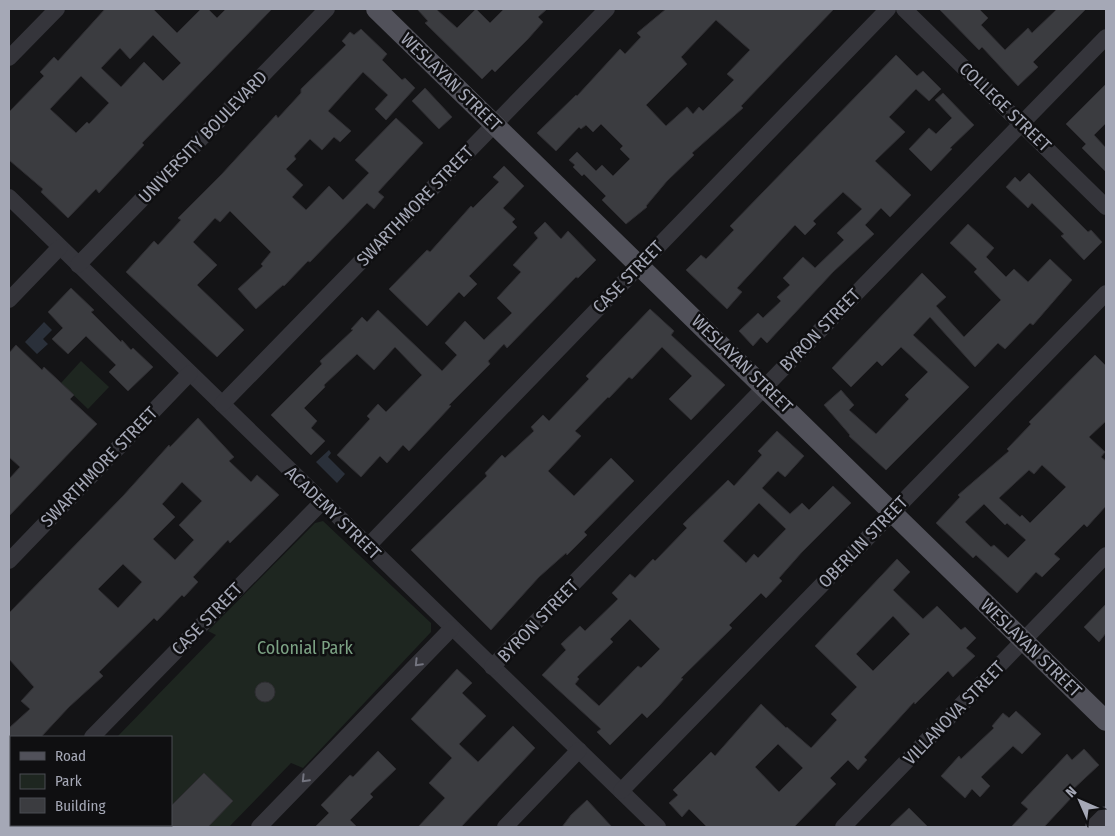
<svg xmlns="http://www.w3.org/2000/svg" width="1115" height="836" font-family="'Fira Sans Condensed',sans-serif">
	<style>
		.green { fill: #1e2620 }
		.water { fill: #2a303a }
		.building { fill: #3b3c40; stroke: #2f2e32; fill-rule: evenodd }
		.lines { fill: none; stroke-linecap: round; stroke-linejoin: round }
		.minor { stroke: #35353b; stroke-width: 16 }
		.major { stroke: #51515a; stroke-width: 20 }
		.oneway { stroke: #73747f }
		.labels { text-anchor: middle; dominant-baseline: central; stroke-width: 5; stroke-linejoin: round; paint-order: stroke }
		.street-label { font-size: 18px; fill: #a5a8b6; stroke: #0f0f11 }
		.park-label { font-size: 18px; fill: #7ca284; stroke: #0f0f11 }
	</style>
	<rect width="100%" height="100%" fill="#141416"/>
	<g class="green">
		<polygon points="81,361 109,387 88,409 61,383"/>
		<polygon points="323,521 431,623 431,632 303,768 291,763 229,827 20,827 22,825 171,825 171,737 117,737 216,635 208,631 315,523"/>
	</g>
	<g class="water">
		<polygon points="44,322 52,330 43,339 48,344 37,354 25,342"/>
		<polygon points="329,450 331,453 328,457 345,474 337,483 316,462"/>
	</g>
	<g class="building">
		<path d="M105,9H153L177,33L201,9H208L217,18L226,9H272L142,143L144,145L99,193L96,189L68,218L41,192L43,189L9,160V112L44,76L40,72L54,57L58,61ZM153,35L181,63L163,81L144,62L121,87L101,68L120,48L130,59ZM81,76L109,103L89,124L87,122L76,133L50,109Z"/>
		<polygon points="417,9 436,9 457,28 476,9 490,23 504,9 547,9 538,17 543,22 528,39 495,72 492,69 482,79 425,23 428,21"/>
		<path d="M666,9H834L741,106L743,108L692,153L694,155L667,181L646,206L647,207L626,224L602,200L606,196L584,174L582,176L573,167L575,165L569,160L577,152L596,171L602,165L613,176L630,159L620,149L623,146L601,124L593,132L586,125L581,129L579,127L556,151L537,133L576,95L577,96L620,49L625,54L641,37L637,33ZM716,20L750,50L727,74L734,80L703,111L699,107L693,114L687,107L666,126L646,105L687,64L681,57Z"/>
		<polygon points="939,9 979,9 988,18 981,25 1005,50 1028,28 1032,33 1057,9 1086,9 1033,62 1038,67 1018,86 982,47 979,50"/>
		<polygon points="361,29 387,54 382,60 402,80 405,78 415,88 386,120 375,109 388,95 363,72 328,111 351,131 340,142 334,137 322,150 310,139 294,156 296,159 286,169 303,185 292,197 306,210 329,186 343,200 369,173 355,160 396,118 423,143 378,192 384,197 374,209 367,203 310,262 308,261 284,286 283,285 256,309 238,289 263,266 261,264 271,252 230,211 220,222 215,218 193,242 217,265 197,285 244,330 217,357 126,272 154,241 158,245 181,220 178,218 221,175 276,115 278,118 301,93 301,89 346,45 342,41 350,32 354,35"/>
		<polygon points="896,55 917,76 923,71 941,89 929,101 916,89 889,117 905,132 875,161 911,195 890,217 881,208 865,225 874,234 833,272 767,343 761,337 753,346 739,331 758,313 763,318 781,301 777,297 790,285 783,278 803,257 815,268 844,240 837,233 862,209 843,192 813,221 816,224 805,235 795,225 737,288 742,292 727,309 686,270 701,255 706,259 734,230 730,226"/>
		<polygon points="1106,84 1106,123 1094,135 1106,148 1106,172 1082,148 1086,144 1066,124"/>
		<polygon points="425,88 452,117 439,129 412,101"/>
		<polygon points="943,93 974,125 950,148 952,149 931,171 909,149 929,128 936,134 952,118 935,100"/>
		<polygon points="504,166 524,186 503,208 515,219 512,222 517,227 469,276 477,284 464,297 459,292 427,326 389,289 427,250 430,252 471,206 473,208 499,182 493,177"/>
		<polygon points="1029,173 1088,232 1091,230 1102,242 1084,260 1061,236 1064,234 1032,203 1028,208 1006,187 1015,177 1020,182"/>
		<polygon points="545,222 561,239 568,231 596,260 578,278 576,277 507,348 504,344 488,361 490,364 449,405 451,406 409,451 403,445 387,463 380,456 361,477 337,455 370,419 367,416 378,404 386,412 422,375 395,347 374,370 357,354 324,385 325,387 304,408 317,421 311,428 325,441 311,455 271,415 322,364 320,361 353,330 351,329 362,317 367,322 378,310 442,371 457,355 445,343 465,321 484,340 512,313 497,298 521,272 513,265 538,238 534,233"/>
		<polygon points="968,224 994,248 986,257 1006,277 1014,269 1028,282 1050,259 1072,280 1033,325 1030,323 1005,349 998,343 975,367 930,317 913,335 969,387 886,470 849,436 850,435 824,405 841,390 854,405 849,410 876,434 909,399 905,395 928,372 901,347 882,366 877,361 851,387 832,368 922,273 946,297 936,306 964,337 1001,300 974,272 977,269 950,243"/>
		<polygon points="71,288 94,310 91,312 121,342 122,340 131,350 133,348 153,367 128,391 109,372 116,365 86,336 68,354 52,339 63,328 48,312"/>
		<polygon points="650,309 674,331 671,335 725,385 691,420 669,399 692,376 662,347 632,379 629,377 609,398 608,397 575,431 581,436 548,471 574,496 611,458 634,481 584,532 587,535 567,555 566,553 539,577 491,630 411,550 487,476 485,473 502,455 505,458 534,431 531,427 543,415 549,421 589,379 586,376"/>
		<polygon points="16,345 42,370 44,367 74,395 70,399 97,424 9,516 9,479 20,467 9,457 9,353"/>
		<path d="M1095,355L1106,366V421L1089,437L1105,452L1101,457L1106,461V506L1087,527L1084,524L1054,554L1060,559L1042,577L1036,572L1017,593L976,555L973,558L936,523L960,497L958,495L1009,451L1007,449L1031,424L1029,422ZM1042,465L1066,487L1030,523L1022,515L1020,517L999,498L1029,470L1034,474ZM984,504L1005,525L1007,523L1026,540L1008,558L994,545L991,547L965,522Z"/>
		<path d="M198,418L234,457L229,461L251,482L257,475L279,495L230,543L228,540L193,577L198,582L184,597L182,595L157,621L154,618L99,672L103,676L69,707L41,737H9V728L30,709L21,701L34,687L9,659V613L123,496L169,445L170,447ZM182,482L202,501L179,525L194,540L175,560L153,539L175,517L162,504ZM123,564L142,582L118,608L98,589Z"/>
		<path d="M777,431L804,456L785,477L778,471L762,488L790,514L802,503L809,510L833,486L851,503L802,552L779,578L782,581L766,598L761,593L729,625L732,628L681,678L683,679L659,706L647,718L642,713L610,745L597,732L601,729L542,675L566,650L561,644L580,626L585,631L618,599L612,593L630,574L635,578L653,559L655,561L687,528L683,524L728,480L734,486L762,455L758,451ZM759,503L786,529L758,558L754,554L746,563L723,541ZM630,619L660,649L641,668L638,666L599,706L575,684L579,679L577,677L613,642L610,639Z"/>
		<path d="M897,559L910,572L893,590L923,619L937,606L961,630L965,627L976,638L966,648L975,656L953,677L948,671L915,704L914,702L864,757L867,760L858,770L848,760L830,778L836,784L794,827H707L689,809L682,817L669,803L678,795L673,790L711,752L715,756L761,704L786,728L787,727L811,748L837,720L831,714L857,687L815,646ZM893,616L910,634L873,671L856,654ZM778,744L803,768L779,792L755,767Z"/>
		<polygon points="1106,604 1106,633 1099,642 1084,627"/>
		<polygon points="457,669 472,683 462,693 486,716 459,744 478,762 513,726 535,748 461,827 418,827 445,798 429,783 452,758 411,719"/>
		<circle cx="265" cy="692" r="10"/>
		<polygon points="1016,711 1041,734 1022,754 1013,746 981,777 990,786 980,797 972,789 965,798 941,776 959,756 961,759 994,728 992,726 1003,713 1009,718"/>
		<polygon points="1084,749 1099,765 1069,793 1073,796 1044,827 1011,827 1028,809 1021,803 1067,754 1072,760"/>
		<polygon points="378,751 396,769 370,794 373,797 350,820 357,827 315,827 329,813 321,805 350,775 353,777"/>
		<polygon points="204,773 233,801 208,827 171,827 171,806"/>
		<polygon points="587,800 612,827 562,827 571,815"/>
		<polygon points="909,808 928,827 889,827"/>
	</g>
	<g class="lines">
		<g class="minor">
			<polyline points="904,9 1106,207"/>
			<polyline points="9,58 57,9"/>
			<polyline points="9,197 658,827"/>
			<polyline points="78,265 327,9"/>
			<polyline points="9,300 60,247"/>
			<polyline points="222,404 607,9"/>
			<polyline points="368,546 888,9"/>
			<polyline points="9,561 190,373"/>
			<polyline points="492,667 1106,37"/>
			<polyline points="92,737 322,502"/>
			<polyline points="621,791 1106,293"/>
			<polyline points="9,824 11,821"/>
			<polyline points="259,827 452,628"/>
			<polyline points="505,827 579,750"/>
			<polyline points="843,827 1106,555"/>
			<polyline points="1093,827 1106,814"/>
		</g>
		<polyline class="major" points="376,9 1106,721"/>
	</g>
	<defs><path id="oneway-chevron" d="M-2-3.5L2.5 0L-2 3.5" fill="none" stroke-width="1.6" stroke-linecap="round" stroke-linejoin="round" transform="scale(1.25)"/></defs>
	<g class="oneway">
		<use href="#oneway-chevron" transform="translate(418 663) rotate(134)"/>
		<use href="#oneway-chevron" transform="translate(305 779) rotate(134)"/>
	</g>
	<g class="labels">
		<g class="street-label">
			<text transform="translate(451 82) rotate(44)">WESLAYAN STREET</text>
			<text transform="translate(1005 107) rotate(44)">COLLEGE STREET</text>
			<text transform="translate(203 137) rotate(-46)">UNIVERSITY BOULEVARD</text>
			<text transform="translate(415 206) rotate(-46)">SWARTHMORE STREET</text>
			<text transform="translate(628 277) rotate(-46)">CASE STREET</text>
			<text transform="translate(820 330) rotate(-46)">BYRON STREET</text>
			<text transform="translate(742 364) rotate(44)">WESLAYAN STREET</text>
			<text transform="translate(99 467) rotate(-46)">SWARTHMORE STREET</text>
			<text transform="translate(333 513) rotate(44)">ACADEMY STREET</text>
			<text transform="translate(863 542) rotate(-46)">OBERLIN STREET</text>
			<text transform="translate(207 619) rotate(-46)">CASE STREET</text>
			<text transform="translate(538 621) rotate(-46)">BYRON STREET</text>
			<text transform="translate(1031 648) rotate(44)">WESLAYAN STREET</text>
			<text transform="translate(954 713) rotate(-46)">VILLANOVA STREET</text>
		</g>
		<g class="park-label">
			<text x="305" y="648">Colonial Park</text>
		</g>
	</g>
	<rect width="1115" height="836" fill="none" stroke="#a5a8b6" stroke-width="20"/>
	<rect x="10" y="736" width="162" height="90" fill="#0f0f11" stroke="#4b4c53"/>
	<rect x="20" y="752" width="25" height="8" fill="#51515a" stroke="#4b4c53"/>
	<text x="55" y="761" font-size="15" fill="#a5a8b6">Road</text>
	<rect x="20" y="774" width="25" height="15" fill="#1e2620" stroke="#4b4c53"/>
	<text x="55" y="786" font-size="15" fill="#a5a8b6">Park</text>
	<rect x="20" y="798" width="25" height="15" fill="#3b3c40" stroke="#4b4c53"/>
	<text x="55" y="811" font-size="15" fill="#a5a8b6">Building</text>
	<g transform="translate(1080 801) rotate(315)" stroke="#0f0f11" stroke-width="4" paint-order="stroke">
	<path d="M0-4L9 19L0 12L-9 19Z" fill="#a5a8b6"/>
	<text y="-8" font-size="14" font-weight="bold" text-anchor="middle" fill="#a5a8b6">N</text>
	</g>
</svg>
